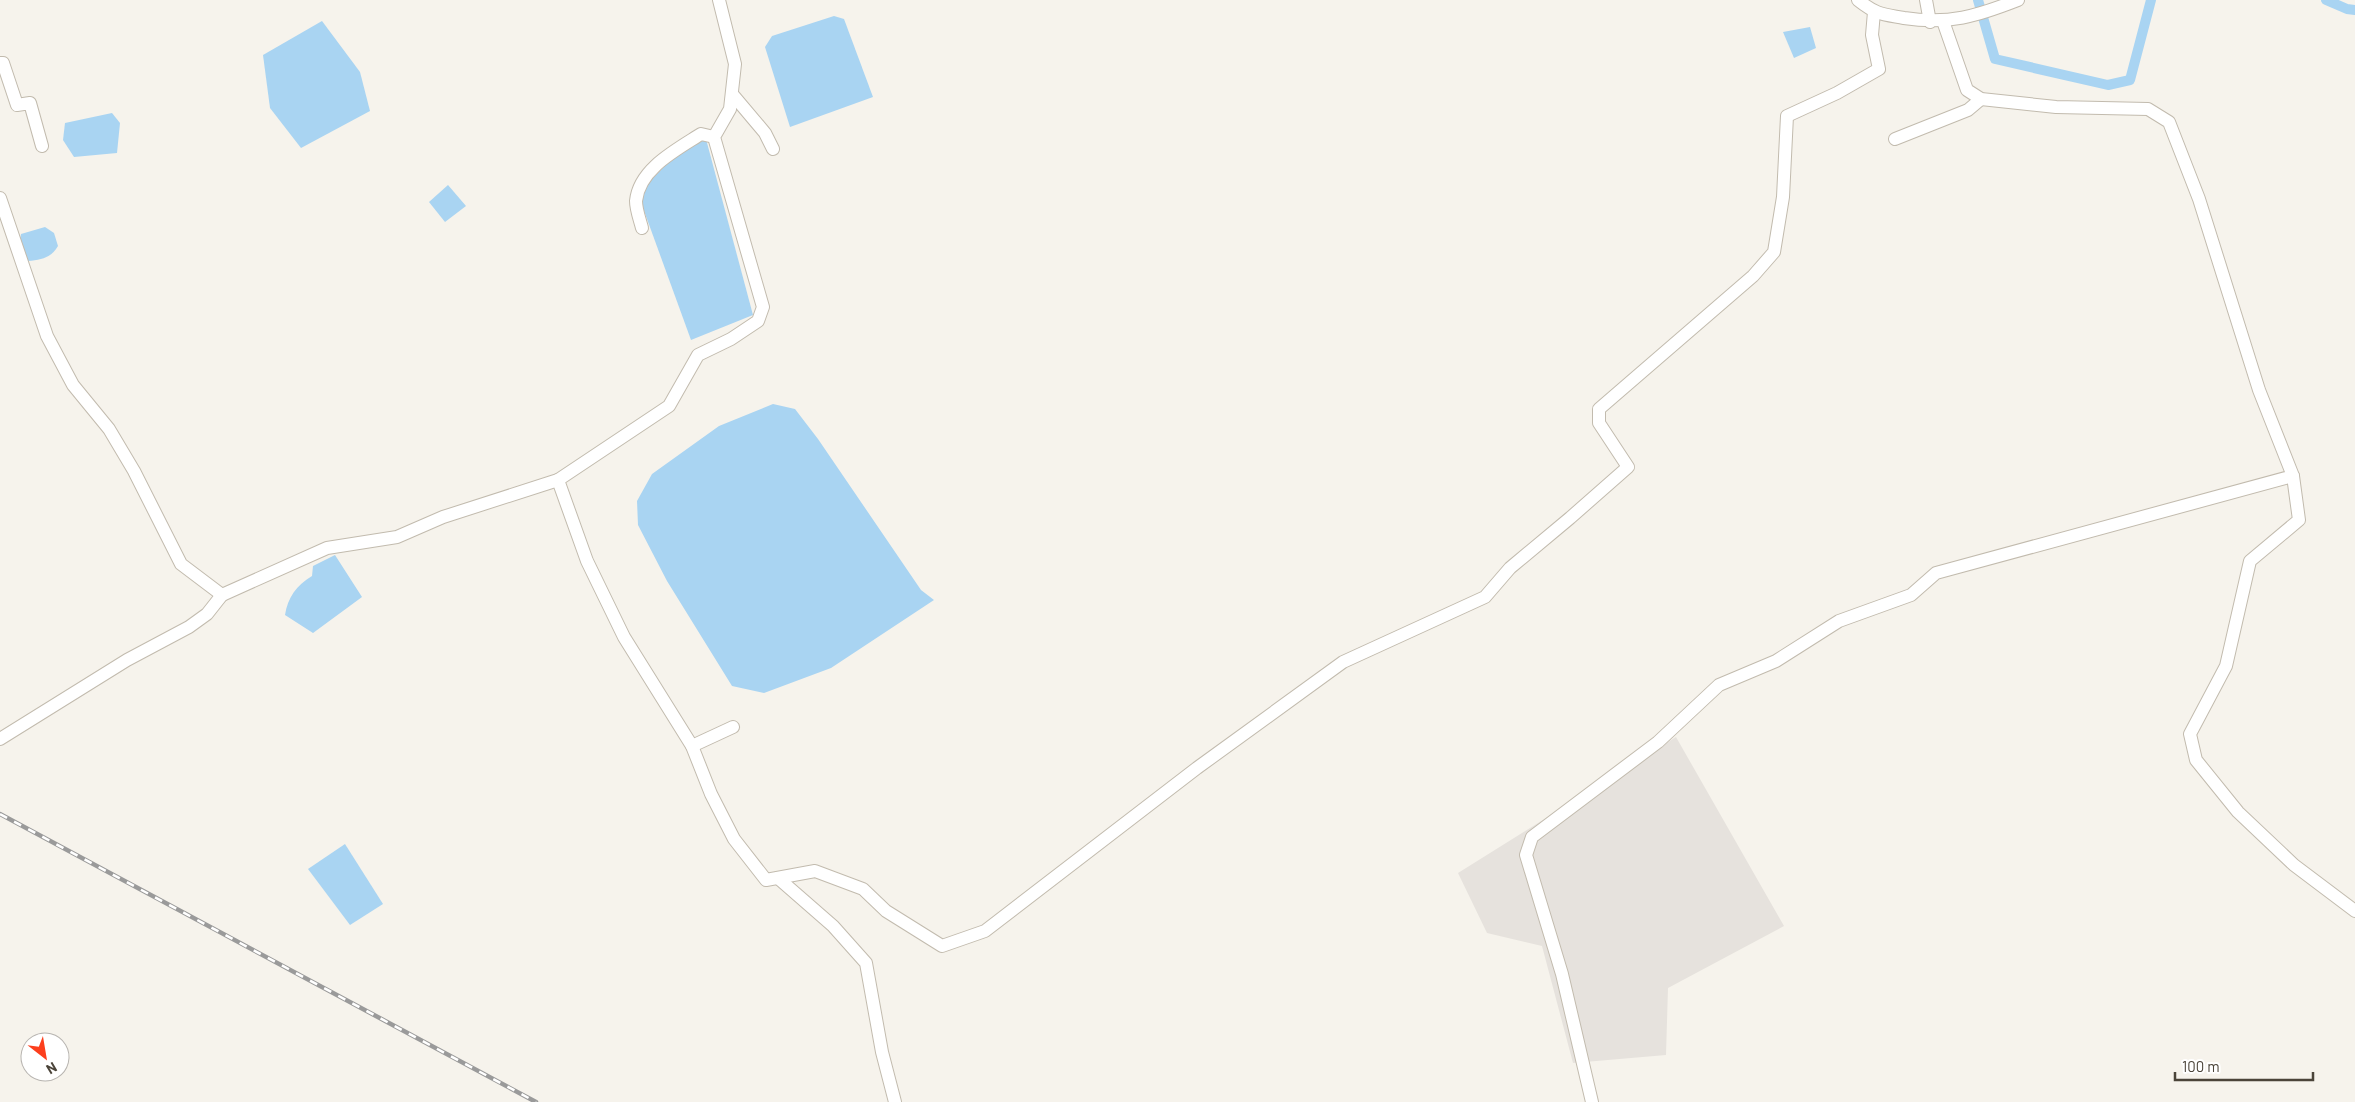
<svg xmlns="http://www.w3.org/2000/svg" width="2355" height="1102" font-family="Barlow,sans-serif">
	<style>
		.industrial { fill: #e6e2dd }
		.water { fill: #a9d4f2 }
		.lines { fill: none; stroke-linecap: round; stroke-linejoin: round }
		.canal { stroke: #a9d4f2; stroke-width: 10 }
		.minor-casing { stroke: #c2bbae; stroke-width: 14 }
		.minor { stroke: #fff; stroke-width: 12 }
		.rail-casing { stroke: #9a9a9a; stroke-width: 4.5 }
		.rail { stroke: #fff; stroke-width: 2.5; stroke-dasharray: 8; stroke-linecap: butt }
	</style>
	<rect width="100%" height="100%" fill="#f6f3ec"/>
	<polygon class="industrial" points="1676,737 1784,926 1668,988 1666,1055 1573,1063 1542,946 1487,933 1458,873"/>
	<g class="water">
		<polygon points="834,16 844,19 873,97 790,127 765,47 772,36"/>
		<polygon points="322,21 360,72 370,111 301,148 270,108 263,55"/>
		<polygon points="1810,27 1816,48 1794,58 1783,32"/>
		<polygon points="112,113 120,123 117,153 74,157 63,140 65,123"/>
		<polygon points="706,139 753,315 691,340 643,208 642,190 673,157"/>
		<polygon points="448,185 466,206 445,222 429,202"/>
		<path d="M45,227L54,233L58,246C51,258 41,260 28,261L19,249L21,234Z"/>
		<polygon points="773,404 795,409 818,439 921,590 934,600 831,668 764,693 732,686 667,581 638,525 637,501 652,474 719,426"/>
		<path d="M335,555L362,597L313,633L285,615C288,597 296,586 312,576L313,566Z"/>
		<polygon points="345,844 383,904 350,925 308,869"/>
	</g>
	<g class="lines">
		<g class="canal">
			<polyline points="1978,0 1995,59 2108,85 2130,80 2151,0"/>
			<polyline points="2326,0 2347,9 2355,10"/>
		</g>
		<g class="minor-casing">
			<g id="minor">
				<polyline points="719,0 735,64 730,109 714,137 763,307 758,321 731,339 698,355 669,406 558,480 587,561 624,637 692,746 711,794 734,839 766,880 815,871 863,889 886,911 942,946 985,931 1197,768 1343,662 1485,597 1510,568 1570,518 1628,467 1599,423 1599,409 1753,276 1774,252 1783,197 1787,116 1837,93 1879,69 1872,35 1874,12"/>
				<path d="M1858,0C1877,15 1882,14 1904,18C1949,25 1977,16 2018,0"/>
				<polyline points="1926,0 1930,22"/>
				<polyline points="0,63 3,63 17,105 30,103 42,146"/>
				<polyline points="733,95 765,133 773,149"/>
				<polyline points="1895,139 1968,110 1981,99"/>
				<polyline points="0,198 47,336 73,385 109,429 134,471 181,564 222,595 327,548 397,537 443,517 558,480"/>
				<path d="M642,228C640,220 636,210 636,201C639,169 676,150 701,134L714,137"/>
				<polyline points="2293,476 2299,520 2250,561 2226,666 2190,734 2196,760 2238,812 2294,865 2355,911"/>
				<polyline points="0,739 127,660 189,627 207,614 222,595"/>
				<polyline points="692,746 733,727"/>
				<polyline points="778,878 833,926 866,963 882,1052 895,1102"/>
				<polyline points="1592,1102 1562,974 1526,855 1532,837 1658,742 1719,685 1776,661 1839,621 1911,595 1936,573 2293,476 2259,390 2199,199 2169,122 2148,109 2056,107 1981,99 1967,90 1943,21"/>
			</g>
		</g>
		<use href="#minor" class="minor"/>
		<g class="rail-casing">
			<polyline id="rail" points="0,814 536,1102"/>
		</g>
		<use href="#rail" class="rail"/>
	</g>
	<g transform="translate(45 1057) rotate(149)"><circle r="24" fill="#ffffff" stroke="#b7b4b0"/>
	<path d="M0-4L9 19L0 12L-9 19Z" fill="#fc3f1d"/>
	<text y="-8" font-size="14" font-weight="bold" text-anchor="middle" fill="#4b4439">N</text>
	</g>
	<path d="M2175 1072v8h138v-8" fill="none" stroke="#4b4439" stroke-width="2.5"/>
	<text x="2182" y="1072" font-size="15" fill="#4b4439" stroke="#ffffff" stroke-width="4" paint-order="stroke">100 m</text>
</svg>
